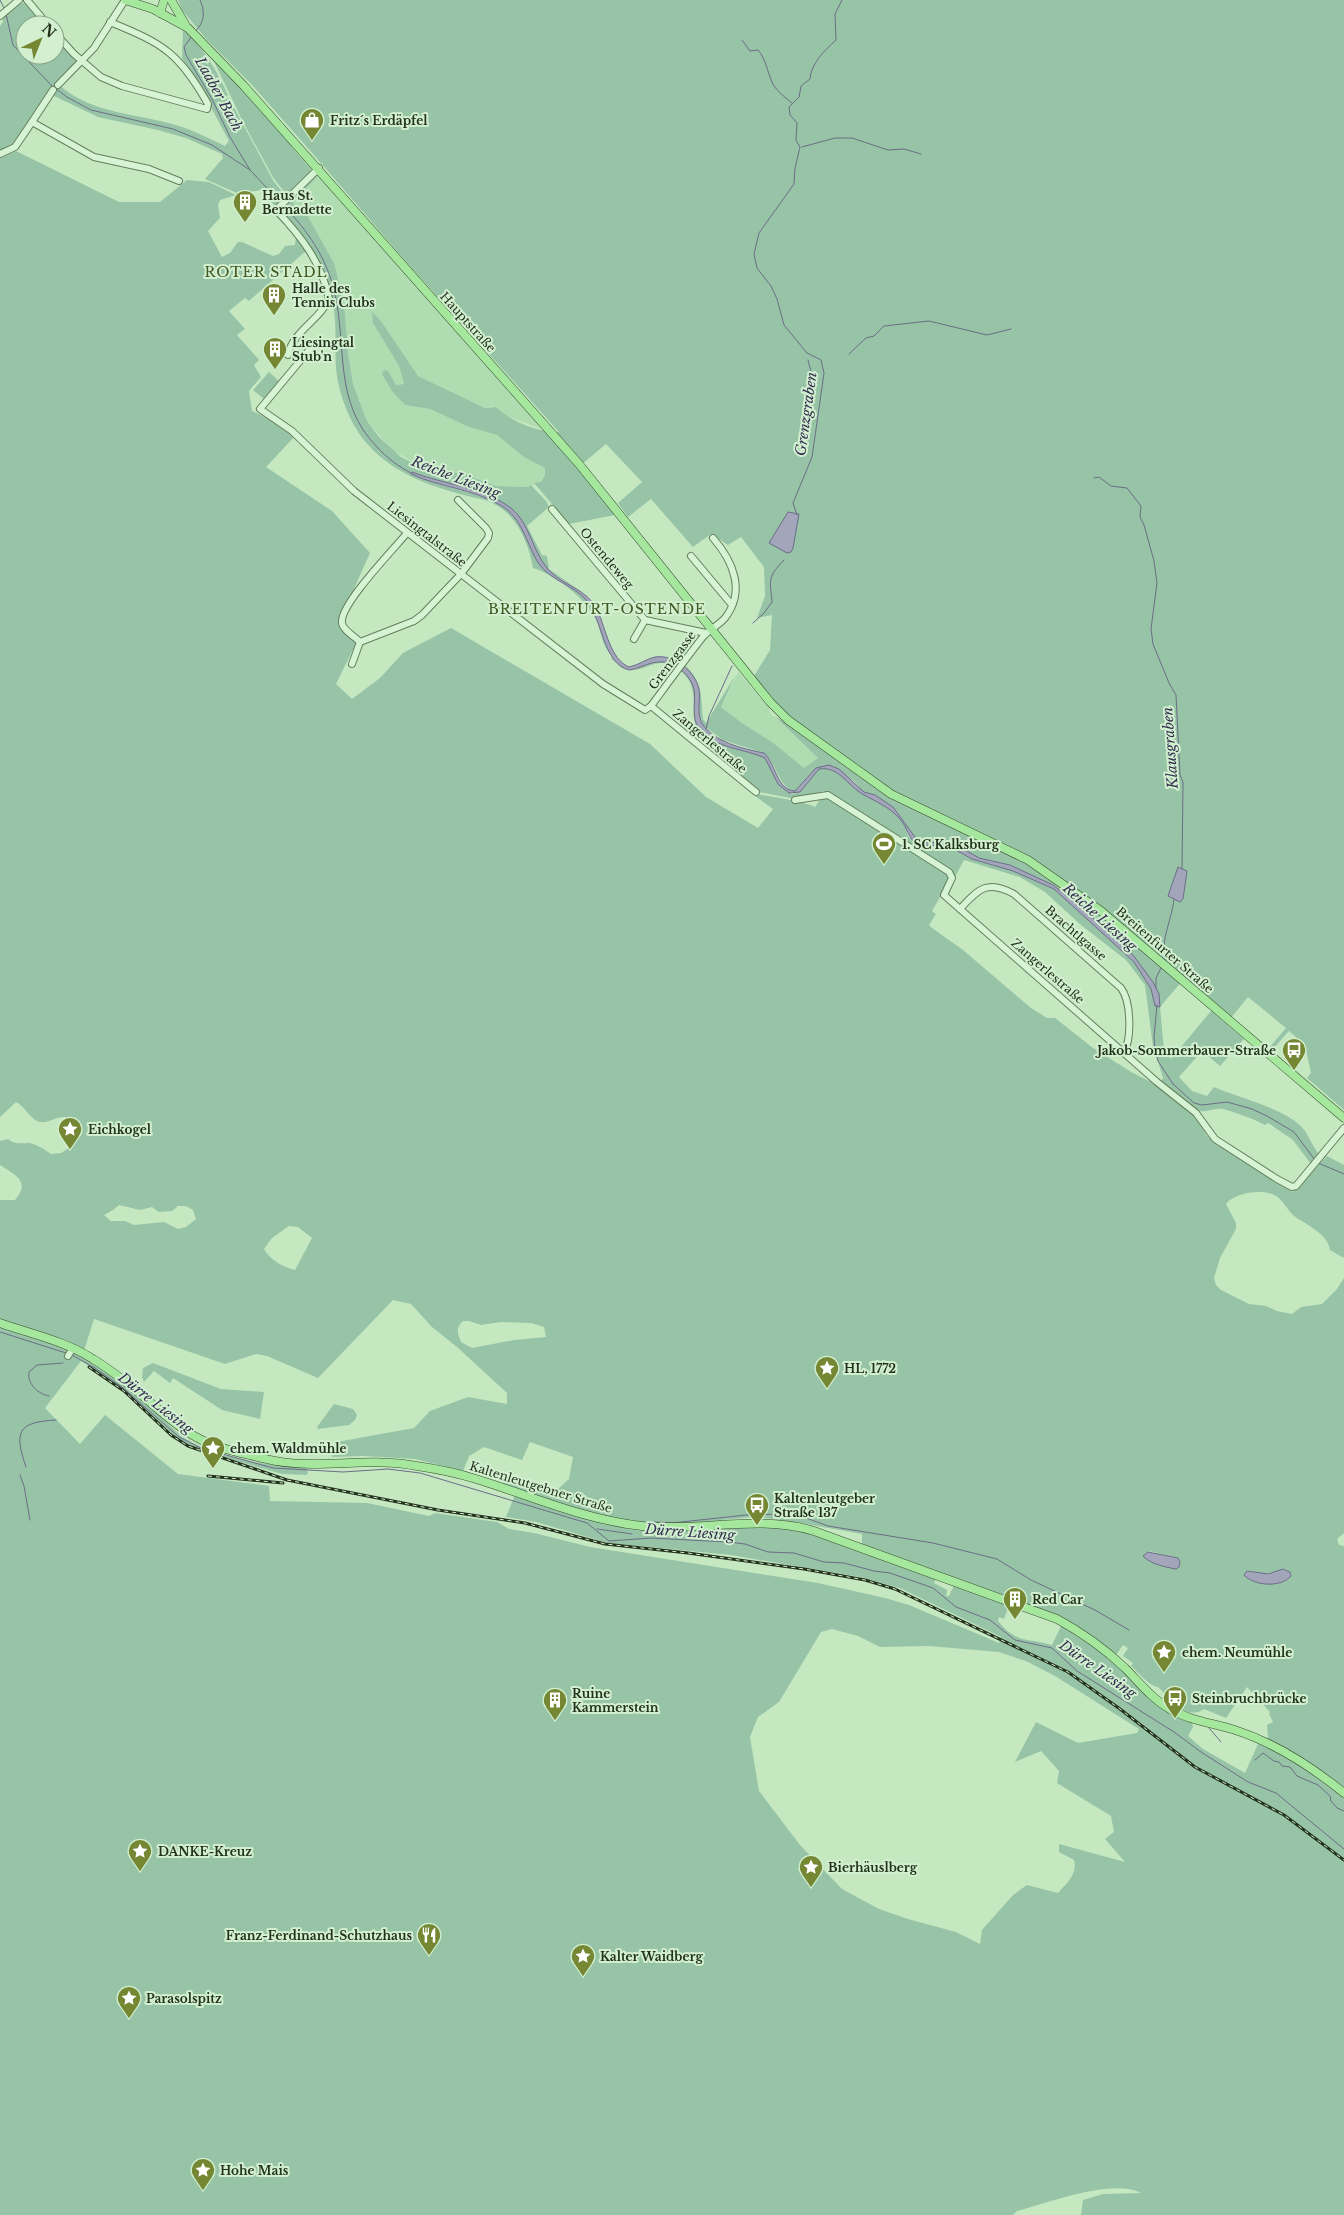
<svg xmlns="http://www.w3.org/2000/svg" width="1344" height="2215" font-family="'Libre Baskerville',serif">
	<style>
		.farmland { fill: #b0dcb2 }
		.green { fill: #97c4a6; fill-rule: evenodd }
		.water { fill: #a3a5bb; stroke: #6c6d87 }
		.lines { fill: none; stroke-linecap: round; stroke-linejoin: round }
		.stream { stroke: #6c6d87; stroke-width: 1 }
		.minor-casing { stroke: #647f5b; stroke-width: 8 }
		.major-casing { stroke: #394d2f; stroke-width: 9 }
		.minor { stroke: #d6f4d3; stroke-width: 6 }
		.major { stroke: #a4e79d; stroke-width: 8 }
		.rail-casing { stroke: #23311d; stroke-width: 3 }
		.rail { stroke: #d2f0d0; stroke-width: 1; stroke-dasharray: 4; stroke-linecap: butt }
		.labels { text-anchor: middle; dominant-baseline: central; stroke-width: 4; stroke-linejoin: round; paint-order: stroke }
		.poi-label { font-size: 12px; font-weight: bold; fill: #23311d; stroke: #d2f0d0; text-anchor: start }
		.street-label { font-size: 12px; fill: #23311d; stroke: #d2f0d0 }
		.water-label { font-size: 14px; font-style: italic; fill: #332e4f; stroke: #d2f0d0 }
		.neighbourhood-label { font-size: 14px; letter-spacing: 1px; fill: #415822; stroke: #d2f0d0 }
	</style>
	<rect width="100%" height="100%" fill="#c5e8c1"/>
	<g class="farmland">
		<polygon points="317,177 320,177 547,431 504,415 492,406 485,408 418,376 381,321 372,313 374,323 399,366 404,384 396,385 388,371 405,405 430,409 469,427 497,435 524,457 546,468 545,475 541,482 528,487 496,486 464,474 423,468 391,449 367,421 353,384 334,263 315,231 297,212 293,202"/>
		<polygon points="738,672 769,708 771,714 818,758 804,768 772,742 742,723 721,707"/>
	</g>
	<g class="green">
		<path d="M178,0H1344V1110L1307,1078L1311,1073L1305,1045L1289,1031L1272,1050L1269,1048L1286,1028L1248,997L1230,1019L1183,980L1160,1007L1164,1050L1171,1059L1211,1011L1244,1039L1220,1066L1202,1051L1179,1077L1192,1091L1207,1096L1214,1087C1239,1098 1289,1109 1305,1131C1310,1139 1314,1148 1319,1155L1311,1164L1293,1140L1268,1123L1265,1125C1254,1119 1237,1113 1223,1109C1213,1107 1205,1114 1196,1110C1183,1104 1172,1091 1161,1083L1163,1077L1153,1047L1145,985L1126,960L1081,925L1045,892L1020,877L964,860L953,881L954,874L950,869L828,793L824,791L795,799L759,792L707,749L711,743C707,740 699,735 697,730C688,706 703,687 677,668C659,655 647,671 629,670C620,670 617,662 611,659L613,656C602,648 602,634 597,622C588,600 556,575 533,568C529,545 518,517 496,505C487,499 474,498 464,495C425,485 389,471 363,439C350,422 340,397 337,376C333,350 339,322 331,297C320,261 304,237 279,210L314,176L320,177H317L293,202L297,211L303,208L334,263L344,304L348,353L353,384L367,421L379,437L401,457L423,468L464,474L496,486L528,487L531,485L546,501L549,507L527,526L542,555L547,556L549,569L586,595L555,575C566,584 580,591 588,602C603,621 603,662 629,670C639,669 649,662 659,662C667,661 674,665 680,669C708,691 684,711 701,731C716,748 745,749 765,758L778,784L792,794L800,792L819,769L825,768L837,772L863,794L891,810L905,824L908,836L914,843L924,848L947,845L972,859L1013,871L1054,889L1134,962L1151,989L1155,1006L1159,994L1140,964L1126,947L1099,925L1081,907L1053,885L1010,865L979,858L953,843L945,841L920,844L893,807L875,795L864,792L854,781L829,765L813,771L795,791H791C777,781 776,763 764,753L723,740L704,726L699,714V689L685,665C703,683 701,696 703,719L706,723L735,676L721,707L742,723L772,742L804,768L818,758L774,716L790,725L754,676L770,650L772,615L757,618L765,596L764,567L741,537L728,545L711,534L693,547L651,499L628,517L618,503L642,482L606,444L581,465L615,515L569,524L534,483L541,482L545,475V468L524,457L497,435L469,427L430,409L405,405L392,391L382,374L384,370L388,371L396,385L404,384L399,366L373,323L372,312L381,321L418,376L485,408L496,407C512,422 536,432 559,432L410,266L306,146L253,86L207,40L182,10ZM412,472L494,499L515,512L486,498L432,482ZM1186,871L1183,899L1168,896L1174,880Z"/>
		<polygon points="22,3 26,3 45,25 25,25 25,55 55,55 55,36 77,61 51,89 13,146 0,151 0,26 3,22 2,18"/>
		<path d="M183,29C204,48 216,69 228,95L221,101L229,98L274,182L286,196L276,207L260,190L239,194L205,179L223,158L222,154L186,138L158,130L98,117L52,95L60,86C95,115 137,113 179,126C195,131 210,139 225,146L229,141L198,83L182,58Z"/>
		<polygon points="211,55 289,139 293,149 311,169 310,173 290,194 283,190 274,179 243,122"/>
		<path d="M16,151L119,202H160L187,180L209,182L236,195L220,200L218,205L220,218L208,231L222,257L230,253L238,242H242L273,256L279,254L285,246L295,245L296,237L276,216L277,214L297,235L307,250L249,301L245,298L229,311L245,329L237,335L259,360L254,365L261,377L249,391L252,411L270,419L295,436L266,467L332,511L370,553L340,620L341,627L357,641L336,684L352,699L380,678L403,653L451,628L650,744L706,797L758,828L773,809L755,796L756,794C768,796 807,802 815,807L821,798H827L949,875L950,880L932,911L936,914L929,925L932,928L963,950L1031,1008L1047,1018H1055L1093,1048L1133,1073L1159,1086L1196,1116L1207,1136L1214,1141L1293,1192L1327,1156L1344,1165V1258L1330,1250C1328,1234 1307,1225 1294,1216C1287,1210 1284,1201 1276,1196C1263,1188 1234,1193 1226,1204L1236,1223V1229L1220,1258L1214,1278L1216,1285L1221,1290L1249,1304L1266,1306L1277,1311L1292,1314L1301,1307L1322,1304L1337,1289L1344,1278V1533L1337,1539L1339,1545L1344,1546V2215H1081L1083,2200L1103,2194L1141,2193C1112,2178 1048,2203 1017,2211L1013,2215H0V1200H15C31,1181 15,1175 0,1165V1141L8,1139C15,1145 21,1143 29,1143C38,1145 44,1149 51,1154L61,1153L72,1146L71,1137L74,1128L69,1118C59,1114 51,1123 41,1122C31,1121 26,1107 16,1102L0,1117V158ZM119,1205L140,1210L152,1207L159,1212L172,1211L178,1206H186L193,1210L196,1219L186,1227L178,1229L164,1222L134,1225L125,1221H111L104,1215L113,1210ZM289,1226L298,1227L312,1238L295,1270C283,1267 270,1260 264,1249L272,1238ZM393,1300L411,1304L432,1327L457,1347L507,1393V1404L468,1397L430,1411L414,1428L337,1442L332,1457L363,1456L415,1459L463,1471L469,1456L484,1447L522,1460L530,1442L573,1457L569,1479L558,1489L513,1476L502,1484L517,1490L506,1517L536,1522L608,1543L731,1555L860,1577L900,1588L1001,1637L999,1643L909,1605L885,1598L818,1583L590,1547L534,1533L509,1529L497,1522L435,1513L429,1516L367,1503L270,1501L269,1486L178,1474L105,1415L80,1444L45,1408L81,1361L114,1382L178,1439L195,1449L282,1474L306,1475L308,1473L306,1467C276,1468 218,1457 191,1442C179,1436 169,1424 159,1415C138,1396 108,1369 82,1357L94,1319L225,1364L256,1354L267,1356L318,1378ZM463,1321H469L481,1325L501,1322L531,1323L544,1327L546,1337L514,1340L472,1348L461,1342C458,1334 455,1328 463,1321ZM753,1517C790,1520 826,1528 862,1534V1547L1053,1615L1063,1622L1052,1645C1027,1637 1018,1645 998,1621L999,1617L1004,1619L1009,1605L954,1585L949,1596H946L947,1590L934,1583L936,1579L816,1536L787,1528L765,1526L722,1529V1520ZM1149,1551L1178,1558L1180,1562L1179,1567L1176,1569C1165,1567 1150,1564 1143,1556ZM1285,1569L1290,1572V1578C1278,1586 1255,1586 1244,1575L1247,1571L1265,1574ZM832,1629L858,1636L880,1647L929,1646L999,1652L1028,1662L1055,1676L1139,1729L1137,1733L1078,1743L1036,1722L1015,1762L1041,1751L1059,1771L1057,1783L1111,1816L1114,1832L1105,1839L1125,1862L1059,1844V1852L1074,1860C1078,1874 1067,1883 1058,1893L1027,1885L1013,1895L982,1930L980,1944L956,1932L908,1919L879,1909L842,1889L800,1845L759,1791L750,1737L758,1717L779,1702L821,1632ZM1123,1645L1128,1648L1123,1656L1133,1663L1131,1666C1138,1672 1149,1686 1158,1687C1170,1698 1187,1722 1204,1709L1226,1718L1247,1687L1270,1712L1269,1714L1273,1722L1267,1725L1268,1738L1264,1746L1258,1744L1245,1773L1203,1749L1188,1736L1193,1727L1192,1723L1172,1713L1155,1701L1113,1659Z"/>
		<polygon points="269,372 279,381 264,399 253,390"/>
		<polygon points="153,1363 221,1389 264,1392 260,1419 222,1410 173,1378 170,1383 154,1371 144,1382 142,1377 143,1368"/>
		<polygon points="334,1404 353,1409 357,1415 355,1420 349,1425 318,1429 317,1427"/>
	</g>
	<g class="water">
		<path d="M412,472C442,484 487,488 512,509C530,524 532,550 547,568C562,586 588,588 598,612C606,629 610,659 629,667C639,665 646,659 655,657C674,654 695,671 699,689C701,700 696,712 702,723C713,742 744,749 764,753C775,762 777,791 795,791L816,768L829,765L839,769L864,792L875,795L893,807L920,844L945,841L953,843L979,858L1010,865L1053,885L1081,907L1133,955L1153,982L1159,994L1160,1007L1155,1006L1151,989L1134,962L1054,889L1013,871L972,859L947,845L918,846C908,839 908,827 899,818C889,807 877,802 864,795C847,786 840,766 819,769L800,792L789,793L778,784L765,758C745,749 716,748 701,731C684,711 708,691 680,669C674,665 667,661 659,662C649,662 639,669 629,670C602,662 603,620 587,601C574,585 551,581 539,564C526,544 523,518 500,505C473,489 439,487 411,474Z"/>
		<polygon points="788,512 799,514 793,548 791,552 787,553 769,543"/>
		<polygon points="1178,867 1187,871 1183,899 1180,902 1168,896"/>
		<path d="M1148,1552L1178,1558L1180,1562L1179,1567L1176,1569C1165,1567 1150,1564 1143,1556Z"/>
		<path d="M1283,1569L1290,1572L1291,1576C1281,1588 1254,1586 1244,1575L1247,1571L1268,1574Z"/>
	</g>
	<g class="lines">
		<g class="stream">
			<polyline points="0,0 4,8"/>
			<polyline points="6,14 13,45 51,85 67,97 91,110 173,129 212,145 250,170 281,203"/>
			<path d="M196,31C205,21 205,11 200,0"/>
			<polyline points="192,36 184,47 186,55 212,99 230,137 250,170"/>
			<path d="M742,40L750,51L758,50C766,59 767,71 772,82C775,90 786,98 792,103"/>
			<polyline points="802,147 835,138 852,138 888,150 904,149 921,154"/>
			<path d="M284,206C307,230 326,257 334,290C348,346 332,401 377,447C386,457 399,467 411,473"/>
			<polyline points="849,354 866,338 874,336 884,326 929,321 987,335 1011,329"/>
			<polyline points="808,360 814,383"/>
			<polyline points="1094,478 1099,477 1111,486 1127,488 1141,506 1140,517 1144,525 1154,561 1157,583 1151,629 1153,644 1169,683 1176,695 1180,775 1183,782 1182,869"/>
			<path d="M797,515L793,503L812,457L824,373L821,360L807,353L784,325L777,299L771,286L757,268L754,254L759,233L794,184L795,168L800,147L796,140L797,123L790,115L789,107L799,97L801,86L810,79C811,63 825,50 836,40L835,14L842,0"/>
			<path d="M753,623L764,613L772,602C770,579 767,578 784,560"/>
			<polyline points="706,729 709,716 732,666"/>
			<path d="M1165,961C1160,941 1172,919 1174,899"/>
			<polyline points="1156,988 1156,978 1161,968"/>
			<polyline points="1157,1005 1154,1037 1155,1050 1158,1061 1173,1084 1194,1103 1202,1105 1227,1102 1252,1109 1267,1116 1294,1132 1315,1160"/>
			<polyline points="1318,1163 1344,1174"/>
			<polyline points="0,1332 66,1353"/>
			<polyline points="72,1355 95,1368 122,1387 179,1437 201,1448 273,1468 343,1472 388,1469 420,1473 587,1523 609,1541 651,1538 728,1542 745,1544 768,1552 794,1553 824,1562 844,1563 874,1571 890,1573 933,1588 956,1607 990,1620 1015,1640 1052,1648 1077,1671 1174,1732 1201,1752 1248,1782 1276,1793 1344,1849"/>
			<path d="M49,1396C38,1394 27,1384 29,1372L37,1365L63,1363"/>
			<path d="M26,1467C14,1432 17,1422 56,1420"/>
			<polyline points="20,1475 24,1486 30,1520"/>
			<polyline points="655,1522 672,1523 746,1515 782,1514 806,1518 828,1526 933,1543 997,1559 1031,1580 1095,1610 1129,1630"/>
			<polyline points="597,1529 632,1534"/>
			<polyline points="1209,1728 1221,1742"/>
			<polyline points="1255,1760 1263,1753 1274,1761 1279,1762 1282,1766 1290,1767 1297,1776 1318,1785 1330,1796 1331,1801 1337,1808 1344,1811"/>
		</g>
		<g class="minor-casing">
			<g id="minor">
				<polyline points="27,0 48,25"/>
				<polyline points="0,16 19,0"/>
				<path d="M55,33L74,54L101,77L122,86L207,109L208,104C179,53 164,44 110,22"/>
				<polyline points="58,85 94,48 125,0"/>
				<polyline points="32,122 53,90"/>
				<polyline points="0,154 15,147 32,122 94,157 149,169 179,181"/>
				<polyline points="310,349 260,409 292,431 354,491 603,684 645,710 651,706"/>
				<path d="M288,355C292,332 320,320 329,299C322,263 301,236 276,210L319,168"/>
				<polyline points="552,509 645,620 706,633"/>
				<path d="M407,533C395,548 339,605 342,623C343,630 355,637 360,642L414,621L422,615L461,574L488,538L489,533L486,528L458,500"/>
				<polyline points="691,556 732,605"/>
				<polyline points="634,639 645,620"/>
				<polyline points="352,664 360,642"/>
				<path d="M651,706C668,683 684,661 702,638C708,630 718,626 725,618C746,591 733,561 713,538"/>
				<polyline points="651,706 756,792"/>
				<polyline points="795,800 828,795 949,872 952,878 944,895 1157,1082 1196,1113 1215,1139 1277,1179 1292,1187 1296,1186 1344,1128"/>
				<path d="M960,909C978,889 988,879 1014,894L1121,988C1131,1001 1132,1038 1124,1052"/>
				<polyline points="68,1356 73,1348"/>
			</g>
		</g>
		<g class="major-casing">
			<g id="major">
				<polyline points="125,0 153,9 188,28 244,86 579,464 770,702 788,720 891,794 1028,860 1101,911 1344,1118"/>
				<polyline points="171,0 185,24"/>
				<polyline points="160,13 164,0"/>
				<path d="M0,1323C31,1334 65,1341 93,1359C116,1373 137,1391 158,1409C170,1419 182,1430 196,1437C217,1449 243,1453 266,1459C315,1471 367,1456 417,1466C437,1469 457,1473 476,1479C531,1496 585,1520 642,1526C700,1532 758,1514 814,1531L1057,1619C1081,1632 1105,1649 1125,1668C1139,1682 1152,1699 1170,1709C1190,1721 1213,1723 1235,1730C1275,1743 1312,1767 1344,1793"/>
			</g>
		</g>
		<use href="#minor" class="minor"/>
		<use href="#major" class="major"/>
		<g class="rail-casing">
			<g id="rail">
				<polyline points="89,1367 124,1391 171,1435 188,1446 287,1480 438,1510 525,1523 605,1544 688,1553 804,1569 865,1580 895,1589 1068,1672 1120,1709 1195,1767 1284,1815 1344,1860"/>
				<polyline points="208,1476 283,1483"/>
			</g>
		</g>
		<use href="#rail" class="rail"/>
	</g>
	<defs>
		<g id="shop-pin" transform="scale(1.25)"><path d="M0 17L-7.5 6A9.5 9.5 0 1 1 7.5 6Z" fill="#758732" stroke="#d2f0d0"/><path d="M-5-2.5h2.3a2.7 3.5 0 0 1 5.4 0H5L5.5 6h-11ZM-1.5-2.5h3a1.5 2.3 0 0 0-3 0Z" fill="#fff"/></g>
		<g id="building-pin" transform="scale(1.25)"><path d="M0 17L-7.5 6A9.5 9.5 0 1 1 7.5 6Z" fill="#758732" stroke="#d2f0d0"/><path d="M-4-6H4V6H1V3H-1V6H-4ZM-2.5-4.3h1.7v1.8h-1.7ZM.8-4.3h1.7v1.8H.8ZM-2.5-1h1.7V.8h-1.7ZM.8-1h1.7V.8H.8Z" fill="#fff"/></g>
		<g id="stadium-pin" transform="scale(1.25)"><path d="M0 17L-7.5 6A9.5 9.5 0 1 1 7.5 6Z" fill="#758732" stroke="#d2f0d0"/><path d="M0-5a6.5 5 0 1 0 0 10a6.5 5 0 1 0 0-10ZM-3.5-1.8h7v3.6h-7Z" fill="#fff"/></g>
		<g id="bus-pin" transform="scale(1.25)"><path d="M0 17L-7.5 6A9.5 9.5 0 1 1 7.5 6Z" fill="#758732" stroke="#d2f0d0"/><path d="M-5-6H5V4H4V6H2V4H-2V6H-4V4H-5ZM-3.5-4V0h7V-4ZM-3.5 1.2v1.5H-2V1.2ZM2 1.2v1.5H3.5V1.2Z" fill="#fff"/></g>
		<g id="sight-pin" transform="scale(1.25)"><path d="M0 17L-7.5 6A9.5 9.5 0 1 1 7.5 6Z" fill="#758732" stroke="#d2f0d0"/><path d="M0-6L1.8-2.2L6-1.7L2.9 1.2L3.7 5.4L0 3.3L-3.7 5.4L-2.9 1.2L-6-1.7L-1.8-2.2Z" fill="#fff"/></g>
		<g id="restaurant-pin" transform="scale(1.25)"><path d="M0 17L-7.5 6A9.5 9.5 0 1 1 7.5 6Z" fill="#758732" stroke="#d2f0d0"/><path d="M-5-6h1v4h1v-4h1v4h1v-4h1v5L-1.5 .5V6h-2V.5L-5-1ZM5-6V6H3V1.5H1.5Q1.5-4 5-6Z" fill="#fff"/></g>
	</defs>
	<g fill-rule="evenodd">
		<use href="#shop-pin" x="312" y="120"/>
		<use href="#building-pin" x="245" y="202"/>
		<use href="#building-pin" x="274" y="295"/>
		<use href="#building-pin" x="275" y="349"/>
		<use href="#stadium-pin" x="884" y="844"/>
		<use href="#bus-pin" x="1294" y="1050"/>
		<use href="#sight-pin" x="70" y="1129"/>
		<use href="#sight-pin" x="827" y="1368"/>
		<use href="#sight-pin" x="213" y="1448"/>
		<use href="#bus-pin" x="757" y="1505"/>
		<use href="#building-pin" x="1015" y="1599"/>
		<use href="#sight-pin" x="1164" y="1652"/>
		<use href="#bus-pin" x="1175" y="1698"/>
		<use href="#building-pin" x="555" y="1700"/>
		<use href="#sight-pin" x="140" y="1851"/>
		<use href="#sight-pin" x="811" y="1867"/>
		<use href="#restaurant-pin" x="429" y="1935"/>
		<use href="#sight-pin" x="583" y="1956"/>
		<use href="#sight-pin" x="129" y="1998"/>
		<use href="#sight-pin" x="203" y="2170"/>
	</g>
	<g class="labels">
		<g class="poi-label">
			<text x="330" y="120">Fritz´s Erdäpfel</text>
			<text x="262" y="195">Haus St.<tspan x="262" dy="14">Bernadette</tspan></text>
			<text x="292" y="288">Halle des<tspan x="292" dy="14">Tennis Clubs</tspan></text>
			<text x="292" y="342">Liesingtal<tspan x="292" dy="14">Stub'n</tspan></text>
			<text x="902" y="844">1. SC Kalksburg</text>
			<text x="1276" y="1050" text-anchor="end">Jakob-Sommerbauer-Straße</text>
			<text x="88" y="1129">Eichkogel</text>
			<text x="844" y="1368">HL, 1772</text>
			<text x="230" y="1448">ehem. Waldmühle</text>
			<text x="774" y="1498">Kaltenleutgeber<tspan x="774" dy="14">Straße 137</tspan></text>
			<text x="1032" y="1599">Red Car</text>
			<text x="1182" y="1652">ehem. Neumühle</text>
			<text x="572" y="1693">Ruine<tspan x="572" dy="14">Kammerstein</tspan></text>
			<text x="1192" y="1698">Steinbruchbrücke</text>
			<text x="158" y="1851">DANKE-Kreuz</text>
			<text x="828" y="1867">Bierhäuslberg</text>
			<text x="412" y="1935" text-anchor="end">Franz-Ferdinand-Schutzhaus</text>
			<text x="600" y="1956">Kalter Waidberg</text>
			<text x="146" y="1998">Parasolspitz</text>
			<text x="220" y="2170">Hohe Mais</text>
		</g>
		<g class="street-label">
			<text transform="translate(468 322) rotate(48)">Hauptstraße</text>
			<text transform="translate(427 534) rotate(38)">Liesingtalstraße</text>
			<text transform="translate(607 558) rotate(50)">Ostendeweg</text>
			<text transform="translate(672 660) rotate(-53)">Grenzgasse</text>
			<text transform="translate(710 741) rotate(40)">Zangerlestraße</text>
			<text transform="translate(1076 933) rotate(41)">Brachtlgasse</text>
			<text transform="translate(1165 950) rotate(41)">Breitenfurter Straße</text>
			<text transform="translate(1048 971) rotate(41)">Zangerlestraße</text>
			<text transform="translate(541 1487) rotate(17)">Kaltenleutgebner Straße</text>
		</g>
		<g class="water-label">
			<text transform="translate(219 94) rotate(61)">Laaber Bach</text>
			<text transform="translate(806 414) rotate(-82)">Grenzgraben</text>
			<text transform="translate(456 477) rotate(21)">Reiche Liesing</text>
			<text transform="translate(1170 748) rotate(-94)">Klausgraben</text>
			<text transform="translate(1100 917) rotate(42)">Reiche Liesing</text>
			<text transform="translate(156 1403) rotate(38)">Dürre Liesing</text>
			<text transform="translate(690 1532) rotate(4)">Dürre Liesing</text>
			<text transform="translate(1098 1669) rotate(35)">Dürre Liesing</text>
		</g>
		<g class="neighbourhood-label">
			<text x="266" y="272">ROTER STADL</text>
			<text x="597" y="609">BREITENFURT-OSTENDE</text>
		</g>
	</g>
	<g transform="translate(40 40) rotate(43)"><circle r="24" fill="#d2f0d0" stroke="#8ca488"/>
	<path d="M0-4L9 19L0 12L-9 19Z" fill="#758732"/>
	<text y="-8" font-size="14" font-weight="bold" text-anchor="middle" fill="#23311d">N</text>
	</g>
</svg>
